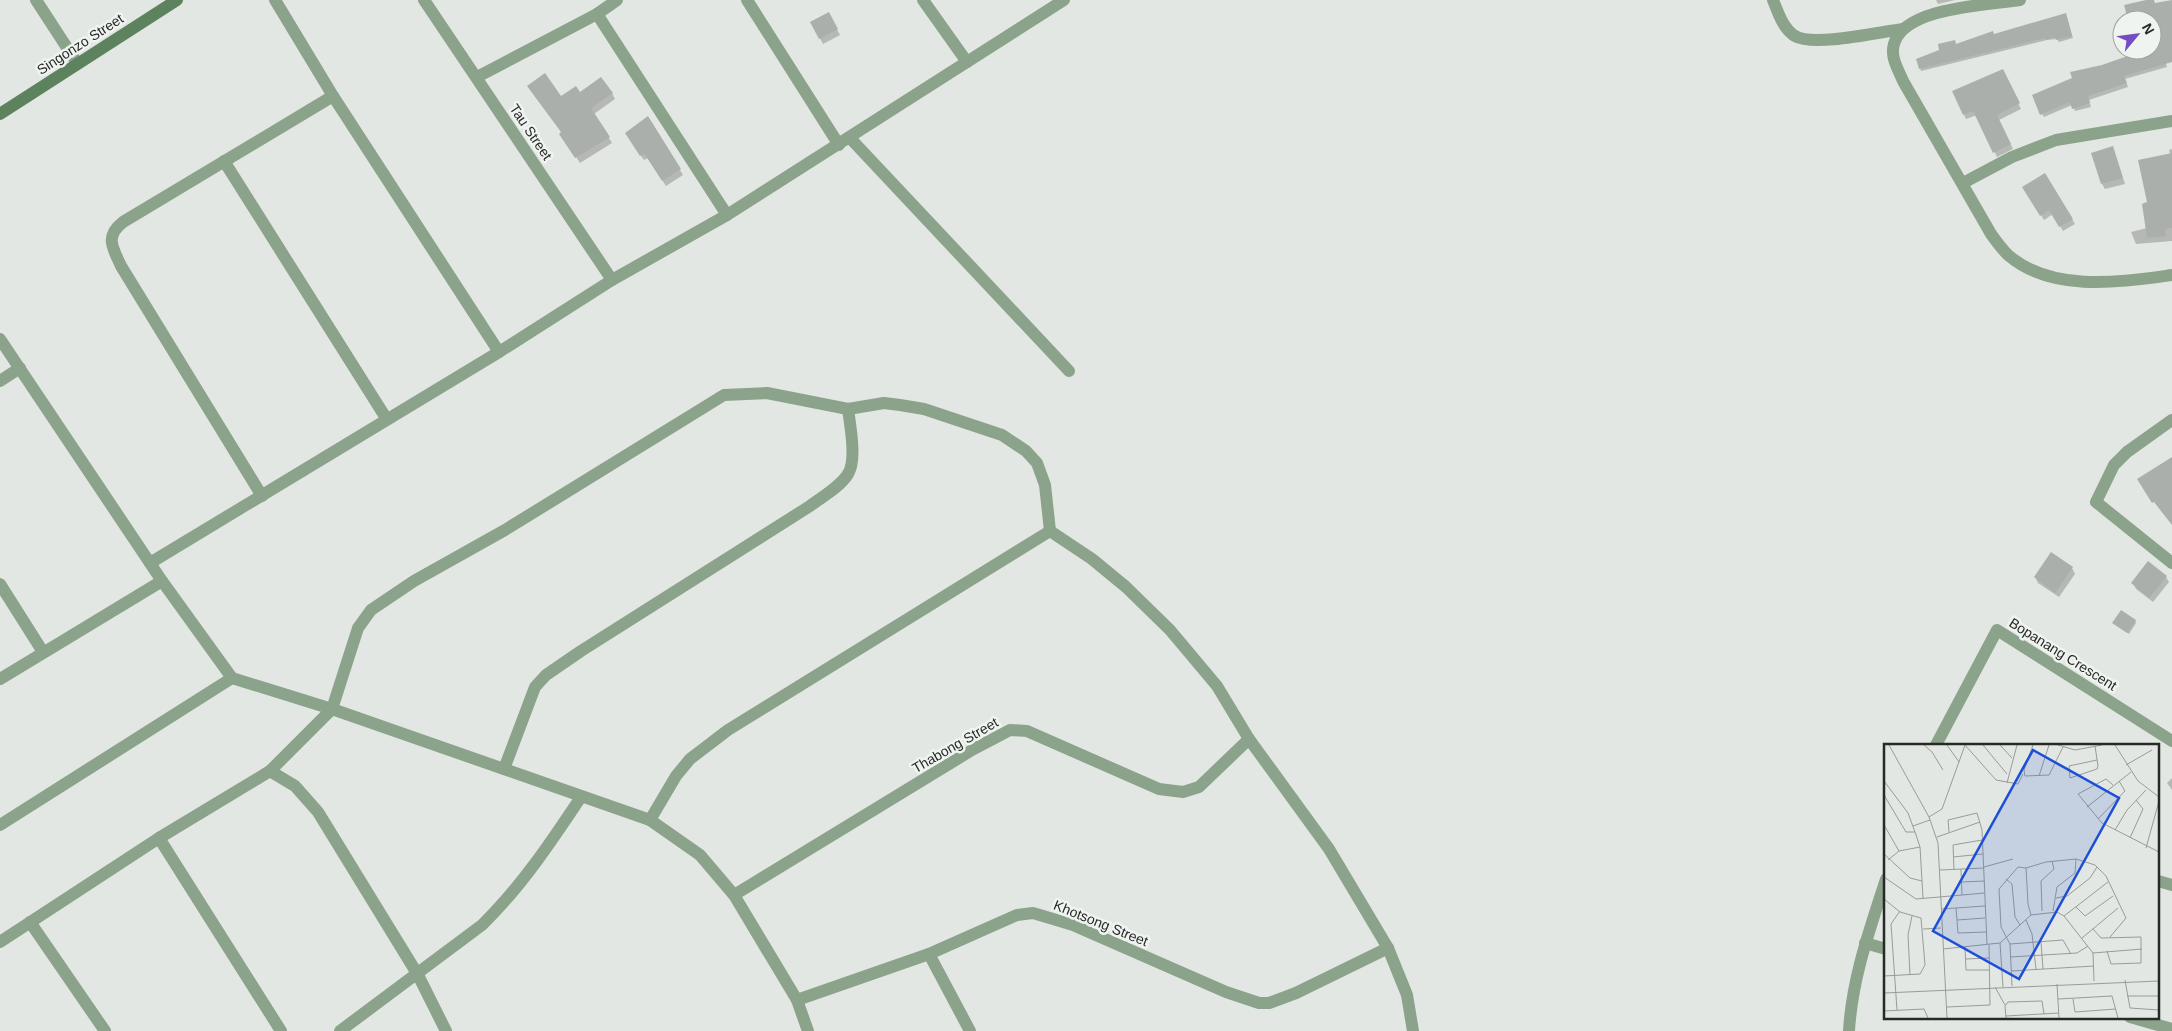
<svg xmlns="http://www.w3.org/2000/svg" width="2172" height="1031" font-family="Arial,sans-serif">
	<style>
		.shadow { fill: #0003 }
		.building { fill: #abafab }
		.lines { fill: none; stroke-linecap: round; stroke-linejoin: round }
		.street { stroke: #8aa38a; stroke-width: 12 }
		.secondary { stroke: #5d835e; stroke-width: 12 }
		.labels { text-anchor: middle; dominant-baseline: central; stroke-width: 5; stroke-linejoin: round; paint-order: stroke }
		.street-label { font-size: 14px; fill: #272927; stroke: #f0f4f0 }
		.inset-road { fill: none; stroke: #989b98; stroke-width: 1 }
		.view { fill: #1d4ed8; fill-opacity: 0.15; stroke: #1d4ed8; stroke-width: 2.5 }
		.inset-edge { fill: none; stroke: #272927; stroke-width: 2.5 }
	</style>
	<rect width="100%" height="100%" fill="#e3e7e3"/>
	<g class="shadow">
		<polygon points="1936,0 1955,0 1938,4"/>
		<polygon points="829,14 840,35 823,44 812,23"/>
		<polygon points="2066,14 2073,38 2059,42 2057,39 2047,40 1921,71 1920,68 1994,36"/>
		<polygon points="2163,56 2167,67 2125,79 2128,87 2089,100 2091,107 2075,111 2072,105 2044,117 2042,114"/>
		<polygon points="2005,75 2021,109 1999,120 2013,149 1997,157 1977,115 1966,119 1964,115"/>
		<polygon points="612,93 615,99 594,114 612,143 580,163 561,134 580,94"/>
		<polygon points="648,118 683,175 666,186 648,158 644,160 629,139"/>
		<polygon points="2113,148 2125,184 2105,189 2102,184"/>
		<polygon points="2172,149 2172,241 2136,244 2131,232 2147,228 2148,203 2170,154 2169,150"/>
		<polygon points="2045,175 2075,224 2063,231 2053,214 2044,220 2024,187"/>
		<polygon points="2072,568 2075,574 2059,597 2038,583 2035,577"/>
		<polygon points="2166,577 2169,582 2153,602 2136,589 2133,583"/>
		<polygon points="2135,620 2136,623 2129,634 2114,623"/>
		<polygon points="2172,778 2172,790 2167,783"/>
	</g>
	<g class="building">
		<polygon points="2146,0 2154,0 2155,3 2172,0 2172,62 2124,76 2127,83 2088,96 2090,103 2072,109 2070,102 2040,115 2032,95 2072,78 2070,72 2102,65 2136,53 2135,50 2152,50 2152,20 2128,20 2124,5"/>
		<polygon points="829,12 838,29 819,39 810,22"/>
		<polygon points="2066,13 2072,36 2056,40 2055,37 2046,40 2045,38 1919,69 1916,59 1939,50 1938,44 1955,40 1956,44 1993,31 1994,34"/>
		<polygon points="2003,69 2020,103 1997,115 2011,144 1993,153 1973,111 1963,115 1952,91"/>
		<polygon points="545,73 561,96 576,86 580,92 601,77 613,93 591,108 610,137 575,158 559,134 561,132 527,86"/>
		<polygon points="648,116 681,169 662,181 644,153 640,156 625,133"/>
		<polygon points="2113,146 2123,178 2101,184 2091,153"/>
		<polygon points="2172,153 2172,228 2165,229 2166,236 2147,238 2142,204 2147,202 2138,160"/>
		<polygon points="2045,173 2073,219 2059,227 2049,210 2040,216 2022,187"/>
		<polygon points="2172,457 2172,525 2154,502 2152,503 2137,479"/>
		<polygon points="2051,552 2073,567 2055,593 2034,577"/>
		<polygon points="2148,561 2167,576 2149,598 2131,583"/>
		<polygon points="2121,610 2136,620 2127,633 2112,623"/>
	</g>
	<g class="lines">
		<g class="street">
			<polyline points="36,0 77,63"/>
			<polyline points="275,0 333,96 499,352"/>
			<polyline points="424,0 612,280"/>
			<polyline points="747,0 839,145"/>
			<polyline points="923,0 967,62"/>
			<path d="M1773,0C1778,12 1783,29 1795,36C1814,47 1879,32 1903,29"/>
			<path d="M2020,0C1989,5 1904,7 1894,44C1890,57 1898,69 1903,81L1991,234C1996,241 2002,249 2008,255C2052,293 2120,282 2172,275"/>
			<polyline points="597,14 727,215"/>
			<polyline points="477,77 597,14 617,0"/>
			<polyline points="850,138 1069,371"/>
			<polyline points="224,161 386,418"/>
			<polyline points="1963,183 2012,157 2056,140 2172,121"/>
			<polyline points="0,339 162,581 232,678 332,709 650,820 700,855 734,895 797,1000 808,1031"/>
			<polyline points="0,381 20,368"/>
			<polyline points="2172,420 2127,452 2114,465 2096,502 2172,563"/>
			<path d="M262,496L121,266C113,248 104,237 123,222L333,96"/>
			<polyline points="1050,531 1092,559 1126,587 1170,630 1217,686 1249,739 1329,849 1388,948 1407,995 1413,1031"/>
			<polyline points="150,563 499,352 612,280 727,215 1064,0"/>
			<polyline points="0,584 43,652"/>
			<polyline points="0,679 162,581"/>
			<polyline points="1936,745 1997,630 2172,741"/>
			<path d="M504,769L535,687L546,675L581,651L810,506C822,497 840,487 848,474C857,460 850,425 848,409"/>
			<polyline points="270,771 295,786 318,812 418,975 446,1031"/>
			<polyline points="650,820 676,776 690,759 728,730 1050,531"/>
			<polyline points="0,825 232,678"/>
			<polyline points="159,838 281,1031"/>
			<polyline points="2158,881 2172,885"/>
			<polyline points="734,895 972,750 1010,730 1027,731 1159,789 1183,792 1199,787 1249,739"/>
			<polyline points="30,922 105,1031"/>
			<polyline points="0,942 159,838 270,771 332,709 358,628 371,610 414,581 505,530 724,395 767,393 848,409 884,403 900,405 924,409 1002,435 1026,451 1037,463 1045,485 1050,531"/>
			<polyline points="1865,943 1886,949"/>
			<polyline points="929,954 970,1031"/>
			<polyline points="797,1000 929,954 1017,915 1033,913 1073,925 1226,992 1259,1003 1269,1003 1296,993 1388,948"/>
			<polyline points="2130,1017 2172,1029"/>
			<path d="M340,1031L482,925C521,887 551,842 581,797"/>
			<path d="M1849,1031C1852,978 1870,929 1886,879"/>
		</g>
		<polyline class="secondary" points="0,114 177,0"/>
	</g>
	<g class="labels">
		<g class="street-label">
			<text transform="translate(80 44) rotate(-33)">Singonzo Street</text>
			<text transform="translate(531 132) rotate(56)">Tau Street</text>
			<text transform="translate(2063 654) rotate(32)">Bopanang Crescent</text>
			<text transform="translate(955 745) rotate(-30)">Thabong Street</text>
			<text transform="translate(1101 923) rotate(22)">Khotsong Street</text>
		</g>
	</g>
	<g transform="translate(1884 744)">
		<rect width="275" height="275" fill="#e3e7e3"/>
		<path class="inset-road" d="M5,1L45,73L54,99L63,274M40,1L48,8L59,26M63,1L75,18M81,1L112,36L134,40L139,30M99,1L123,30M116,1L128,14M149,1L140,26L141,32L165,31L179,3M174,1L191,6L218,1M231,1L254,37L275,53M211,2L214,22L213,25L186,34L185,22L213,16M242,21L268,6M155,32L165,1M0,37L24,69L31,88L36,103L39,154M123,39L133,1M229,41L222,35L194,50L218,79L275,108M0,51L22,88H31M203,63L247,28M45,73L58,65L81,1M214,75L241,47L235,37M0,81L15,107M29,82L46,76M231,86L243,66L262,46M65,88L64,76L93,69L98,86L103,200M53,93L96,78M246,94L259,65L252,56M262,104L275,57M0,110L26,134L38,137M69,113L99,110M4,116L15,107L36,103M100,123L129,115M142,124L144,160L147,171M77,125L78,151M56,126L100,124M70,126L69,101L98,96M0,133L32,155L101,149M122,135L128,140L131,173L136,181M78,138L101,137M172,154L183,152L206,134L213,123M0,155L16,168L37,174L41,221L36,230L0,232M192,163L201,172L229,152M72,164L74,189L102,188M57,165L101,162M158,167L157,137L170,125L168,117M169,167L173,143L191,129L192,115M180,172L224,138M73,176L101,174M142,176L148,190L152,225M7,180L13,266M7,180L16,167M39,185L57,184M209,185L217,194L257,193V219L227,220L223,207M198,194L234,164M157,198L159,225M116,199L119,243M126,200L179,196L187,210M81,203L82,226H106M59,205L116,199L147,171L173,168L180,172L209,209L210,237M209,209L258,205M126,213L193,209L204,202M81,215L105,214M127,227L210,222M26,231L24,191L28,172M241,236L246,264L275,266M173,240L175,274M128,242L126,200L117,183L115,145L134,123L142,124L162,118L192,115L211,121L222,132L242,174L226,193M111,243L121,261M0,249L275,237M243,252H275M174,255L228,252L234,274M189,255L191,268L232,265M63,263L106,261L105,201M0,267L40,265L44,274M122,272L175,269M122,274L121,262L124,258L158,257L160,270"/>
		<path class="view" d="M149,6L235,54L135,235L49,187Z"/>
		<rect width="275" height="275" class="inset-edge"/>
	</g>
	<g transform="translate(2137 35) rotate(61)"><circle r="24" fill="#f0f4f0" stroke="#a0a3a0"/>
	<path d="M0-4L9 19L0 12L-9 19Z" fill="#764cc5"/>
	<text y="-8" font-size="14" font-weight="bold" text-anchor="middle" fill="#272927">N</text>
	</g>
</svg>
